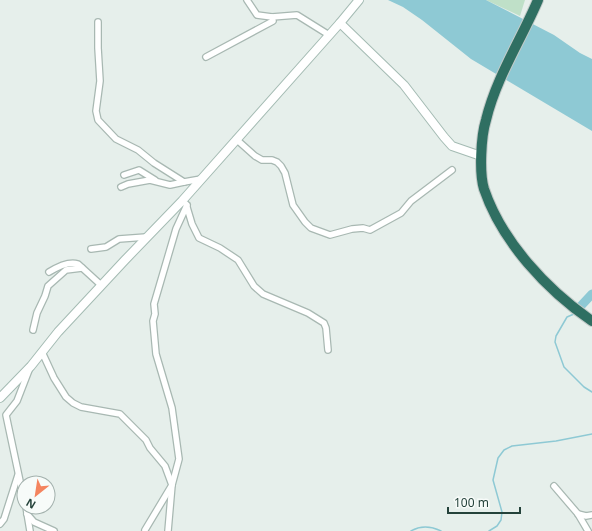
<svg xmlns="http://www.w3.org/2000/svg" width="592" height="531" font-family="'Noto Sans',sans-serif">
	<style>
		.green { fill: #bfe0c8 }
		.water { fill: #8ec9d4 }
		.lines { fill: none; stroke-linecap: round; stroke-linejoin: round }
		.stream { stroke: #8ec9d4; stroke-width: 1.5 }
		.river { stroke: #8ec9d4; stroke-width: 9 }
		.street-casing { stroke: #a8b8b2; stroke-width: 8 }
		.secondary-casing { stroke: #a4bbb3; stroke-width: 10 }
		.highway-casing { stroke: #c2cac8; stroke-width: 12 }
		.street { stroke: #fff; stroke-width: 5.5 }
		.secondary { stroke: #fff; stroke-width: 8 }
		.highway { stroke: #2f6f62; stroke-width: 10 }
	</style>
	<rect width="100%" height="100%" fill="#e6efeb"/>
	<polygon class="green" points="486,0 525,0 520,16"/>
	<polygon class="water" points="388,0 486,0 554,35 580,53 592,59 592,131 471,59 422,20 403,7"/>
	<g class="lines">
		<g class="stream">
			<polyline points="574,314 567,317 556,336 555,342 564,367 584,387 592,392"/>
			<path d="M411,531C421,525 431,526 441,531"/>
			<polyline points="489,531 497,526 501,520 502,512 493,480 498,458 504,450 512,446 556,441 592,434"/>
		</g>
		<polyline class="river" points="578,309 592,294"/>
		<g class="street-casing">
			<g id="street">
				<polyline points="247,0 257,15 272,17 297,15 329,35"/>
				<polyline points="98,22 98,48 100,81 96,111 98,120 116,139 138,150 154,163 184,182 201,179"/>
				<polyline points="206,57 273,21 272,17"/>
				<polyline points="236,139 255,156 262,160 272,160 277,162 281,166 285,173 293,205 305,222 311,228 330,235 352,229 363,228 370,230 401,213 411,201 452,170"/>
				<polyline points="124,175 139,170 155,180"/>
				<polyline points="121,187 128,184 150,180 170,185 184,182"/>
				<polyline points="186,204 192,224 199,238 220,248 238,260 254,286 263,294 308,313 324,323 326,328 328,350"/>
				<polyline points="91,249 106,247 119,239 146,237"/>
				<path d="M49,272C57,267 69,261 78,264L101,285"/>
				<polyline points="33,330 37,313 45,296 48,286 66,270 82,268"/>
				<polyline points="42,352 54,378 66,397 73,403 81,407 120,414 146,440 150,448 165,466 172,485 145,530"/>
				<polyline points="554,486 578,514 588,531"/>
				<polyline points="24,500 6,415 17,401 29,370"/>
				<polyline points="26,507 30,531"/>
				<polyline points="27,514 34,522 54,531"/>
				<polyline points="578,514 586,516 592,515"/>
				<polyline points="0,524 4,519 18,475"/>
				<polyline points="168,531 172,485 179,459 172,408 156,354 153,321 155,314 154,304 176,229 187,205"/>
			</g>
		</g>
		<g class="secondary-casing">
			<g id="secondary">
				<polyline points="340,23 404,85 444,137 452,146 481,156"/>
				<polyline points="0,398 31,366 58,332 125,260 182,201 340,23 359,0"/>
			</g>
		</g>
		<g class="highway-casing">
			<path id="highway" d="M538,0C521,40 496,78 486,120C481,136 479,173 484,189C502,242 547,290 592,321"/>
		</g>
		<use href="#street" class="street"/>
		<use href="#secondary" class="secondary"/>
		<use href="#highway" class="highway"/>
	</g>
	<g transform="translate(36 495) rotate(210)"><circle r="19" fill="#f7fbf9" stroke="#a3b1ad"/>
	<path d="M0-3L7 15L0 10L-7 15Z" fill="#f4845f"/>
	<text y="-6" font-size="11" font-weight="bold" text-anchor="middle" fill="#24423a">N</text>
	</g>
	<path d="M448 507v6h72v-6" fill="none" stroke="#24423a" stroke-width="2"/>
	<text x="454" y="507" font-size="12" fill="#24423a" stroke="#f7fbf9" stroke-width="3" paint-order="stroke">100 m</text>
</svg>
